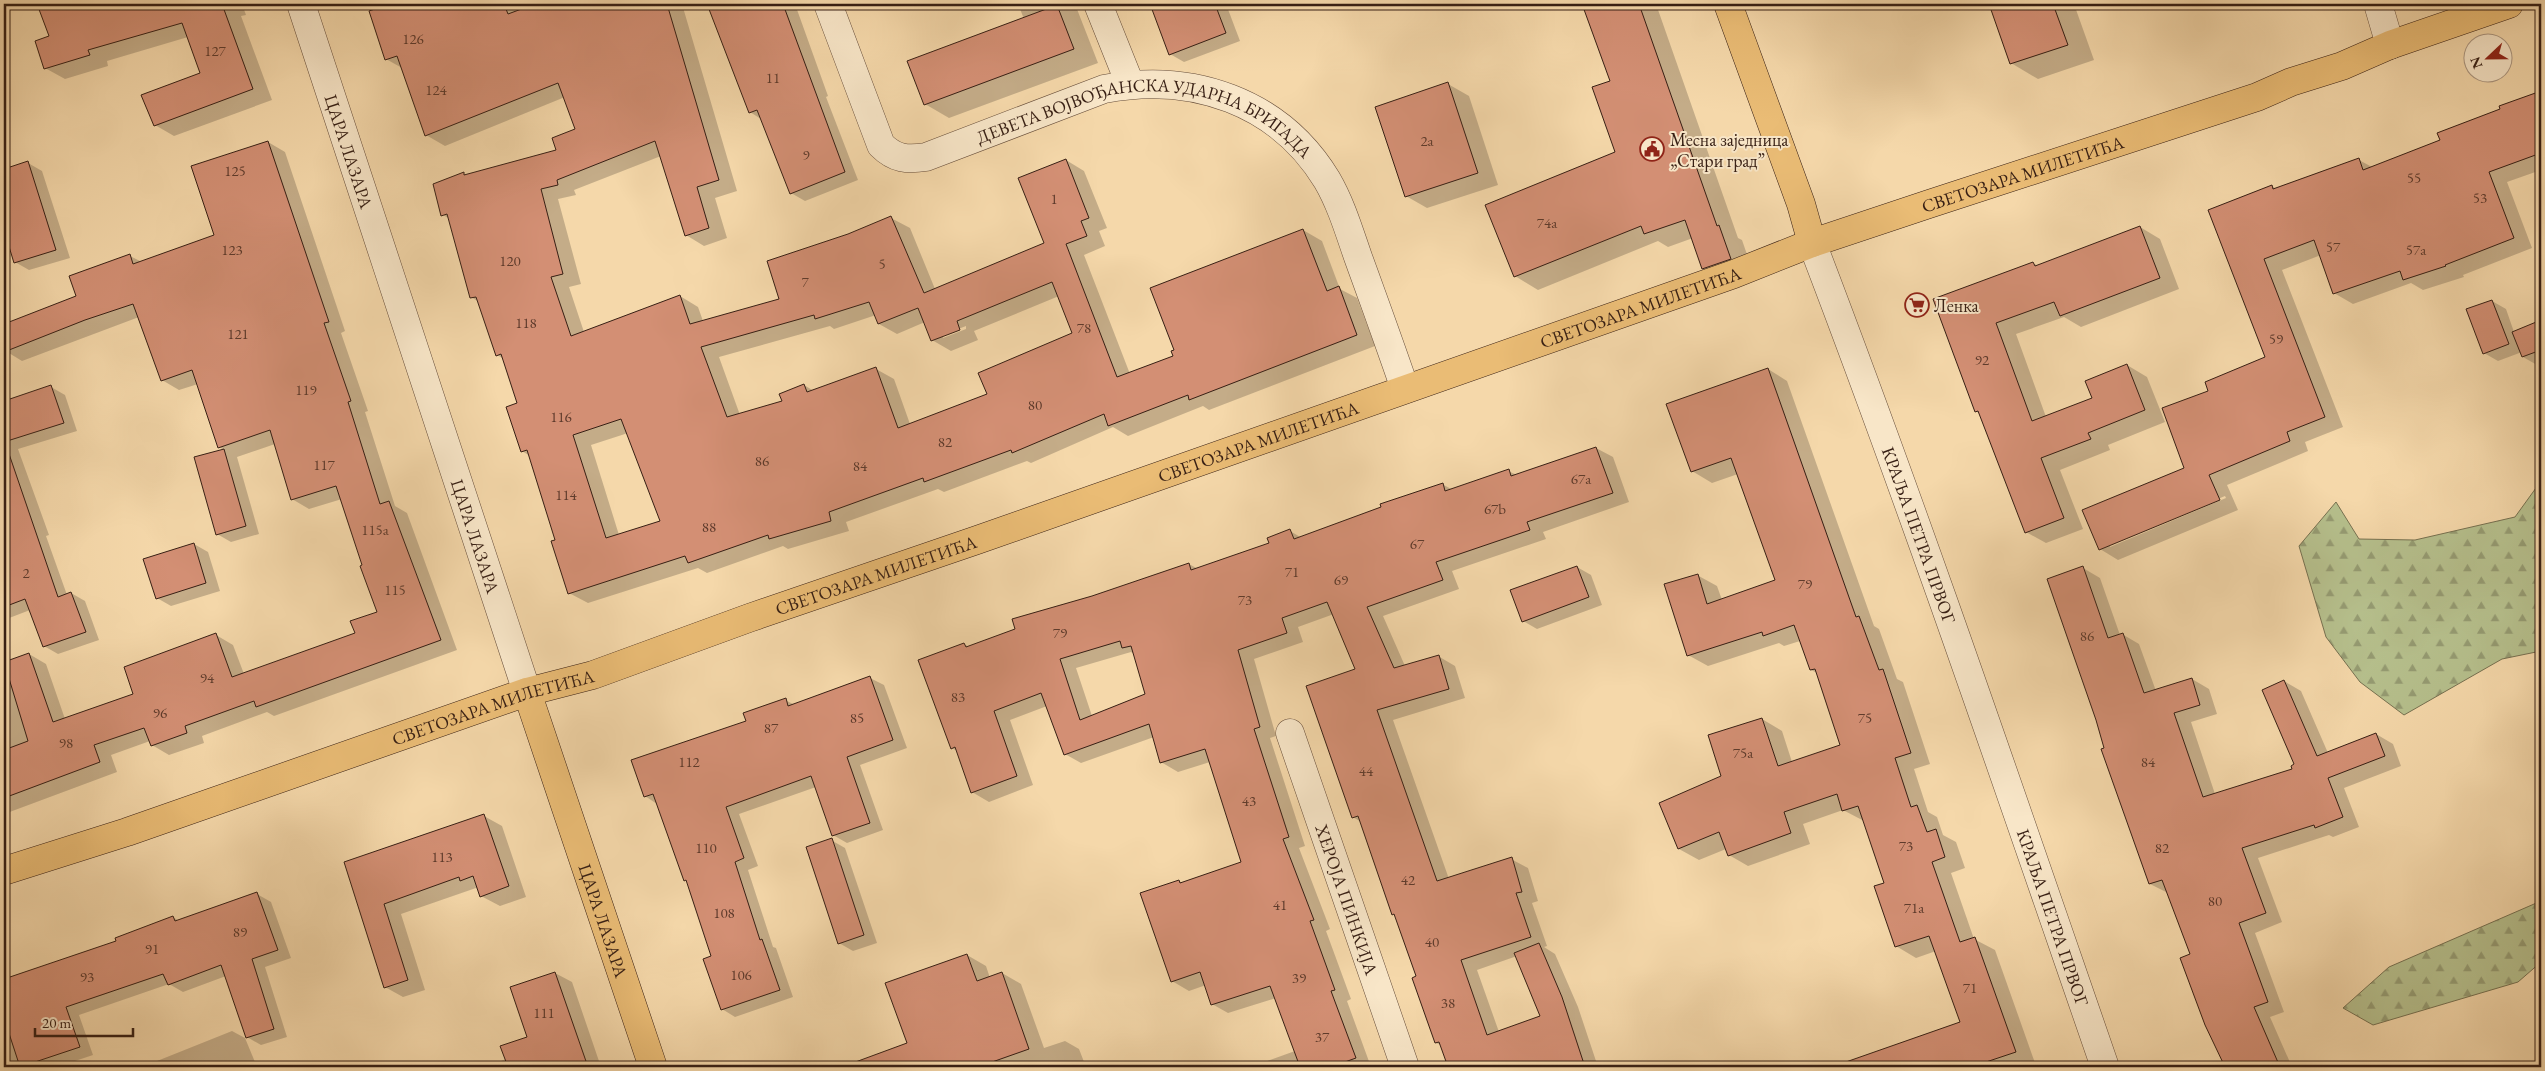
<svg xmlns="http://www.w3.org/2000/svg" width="2545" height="1071" font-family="'EB Garamond',serif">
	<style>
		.forest { fill: url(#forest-firs); stroke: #767050 }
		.shadow { fill: #0003; fill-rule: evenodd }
		.building { fill: #d38f74; stroke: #371f14; fill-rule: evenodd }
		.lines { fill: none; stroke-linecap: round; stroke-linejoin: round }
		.minor-casing { stroke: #664d3a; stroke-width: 29 }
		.major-casing { stroke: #371f14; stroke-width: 29 }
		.minor { stroke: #f8e6c8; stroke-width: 28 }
		.major { stroke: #eabc75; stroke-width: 28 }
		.labels { text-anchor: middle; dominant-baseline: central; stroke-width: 4; stroke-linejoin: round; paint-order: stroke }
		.number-label { font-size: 15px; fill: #5e3b2c }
		.poi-label { font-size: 18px; fill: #371f14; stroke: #f8e6c8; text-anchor: start }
		.street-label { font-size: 18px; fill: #371f14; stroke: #f8e6c8 }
	</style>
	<defs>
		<pattern id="forest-firs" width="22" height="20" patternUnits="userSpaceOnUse" patternTransform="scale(1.25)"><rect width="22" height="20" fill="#b6c08d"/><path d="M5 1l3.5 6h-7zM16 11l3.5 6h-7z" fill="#959b72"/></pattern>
	</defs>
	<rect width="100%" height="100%" fill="#f5d8aa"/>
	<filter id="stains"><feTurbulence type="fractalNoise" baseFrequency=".004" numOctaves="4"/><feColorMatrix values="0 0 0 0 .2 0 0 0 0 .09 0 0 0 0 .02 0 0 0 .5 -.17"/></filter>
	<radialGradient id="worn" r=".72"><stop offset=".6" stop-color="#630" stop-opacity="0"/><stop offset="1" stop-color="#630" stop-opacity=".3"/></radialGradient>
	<g class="forest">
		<polygon points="2541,481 2541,651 2502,659 2404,715 2360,682 2326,637 2299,546 2336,502 2359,539 2415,540 2515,517"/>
		<polygon points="2541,901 2541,962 2518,982 2373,1025 2343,1008 2389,967"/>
	</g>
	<g class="shadow">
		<polygon points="38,4 242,4 246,15 241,16 272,100 174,136 155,125 202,74 188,37 107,61 108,66 65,79 45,68 51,37"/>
		<path d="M377,4H682L737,191L715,198L727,238L704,246L686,235L661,156L574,190L576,195L558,199L581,284L569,287L584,332L680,296L698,307L703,321L781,300L849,236L891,218L910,228L935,289L1046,244L1066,160L1084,171L1107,228L1099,231L1105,246L1084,255L1130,374L1174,357L1303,230L1322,241L1340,289L1357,298L1375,346L1209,410L1203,406L1128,436L1113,427L1031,463L1027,461L944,492L938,489L846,522L849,531L788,549L783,546L707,573L698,568L588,603L569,593L557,541L530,456L522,451L519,404L504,359L497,355L479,302L471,297L450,219L443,215L463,174L467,175L558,151L577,130L565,97L445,146L426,135L402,68L386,59ZM1059,296L1073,333L988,395L910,424L894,379L876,369L814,391L804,385L784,402L740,415L719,357L830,326L834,329L876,315L879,324L897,334L925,322L932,340L951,351L978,340L974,331ZM966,326V329L943,338V335ZM628,433L661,522L619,535L591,445Z"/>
		<polygon points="709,4 795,4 828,96 826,97 858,180 805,201 791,193 761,119 750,112"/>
		<polygon points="1018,4 1075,4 1098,63 949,118 925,104 1024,19"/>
		<polygon points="1151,4 1226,4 1240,41 1184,62 1170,54"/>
		<polygon points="1583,4 1656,4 1738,238 1742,240 1753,272 1726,281 1703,268 1693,238 1668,247 1658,241 1538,290 1515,276 1617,153 1612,82"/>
		<polygon points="1990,4 2074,4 2094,60 2038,79 2011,63"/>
		<polygon points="1448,84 1469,96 1498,185 1427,208 1406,196"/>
		<path d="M2541,93V170L2507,182L2532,248L2463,275L2464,277L2423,290L2411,283L2353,304L2334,293L2321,255L2282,270L2343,427L2305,442L2308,451L2227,485L2238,510L2118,560L2100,549L2185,469L2210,391L2267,358L2209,211L2272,186L2276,189L2359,160L2372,167L2441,141L2502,110L2501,107ZM2225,496L2226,498L2110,547V544Z"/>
		<polygon points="268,142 285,152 345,331 341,333 368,411 365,412 395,506 407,513 457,650 274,716 267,712 202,736 204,743 169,755 152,745 150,741 111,755 117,772 7,813 4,811 4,684 11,681 29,654 46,664 65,719 135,695 216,635 233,645 244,674 356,634 378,613 342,499 309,509 292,499 275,444 237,457 259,534 231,542 217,534 224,450 219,447 198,384 179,390 162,380 139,317 22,361 4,350 4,325 78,296 130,256 142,262 216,236"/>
		<polygon points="28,163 42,171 70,258 29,270 15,262 7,237 4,238 4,170"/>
		<polygon points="2140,227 2160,239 2179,289 2081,327 2064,317 2016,334 2046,417 2093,398 2127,365 2147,377 2165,422 2108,445 2110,450 2060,470 2083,529 2046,543 2026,532 1981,415 1976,411 1935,300 2033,263 2038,266"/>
		<polygon points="2492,301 2506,309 2514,332 2541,321 2541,363 2537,365 2523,357 2522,352 2498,361 2484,353"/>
		<polygon points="1768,369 1787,381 1874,626 1879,629 1897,679 1903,682 1930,764 1914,769 1928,812 1937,817 1943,835 1956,842 1965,868 1951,873 1974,939 1995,950 2035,1063 2022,1067 1836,1067 1962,1023 1936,951 1916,958 1896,946 1886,884 1864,821 1843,810 1803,824 1810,844 1748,866 1729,855 1726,849 1699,860 1679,849 1660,804 1723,777 1762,719 1782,731 1792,762 1841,746 1817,673 1811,670 1800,641 1784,646 1779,643 1708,666 1688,655 1697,575 1717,586 1722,600 1776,581 1738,474 1712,483 1692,471"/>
		<polygon points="51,387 65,395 77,431 18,449 49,535 46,536 67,595 71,593 85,601 99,640 58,654 44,646 30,610 4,620 4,402"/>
		<path d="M1596,448L1613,457L1629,502L1543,532L1546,539L1452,571L1459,589L1383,616L1405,666L1438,656L1455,666L1465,698L1393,720L1449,879L1511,859L1528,868L1538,901L1532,903L1547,946L1544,947L1555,954L1578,1007L1598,1067H1449L1441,1045L1436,1043L1418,977L1397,916L1393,914L1361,822L1353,817L1357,670L1334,614L1298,627L1303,642L1254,659L1276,736L1270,738L1305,846L1299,848L1330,929L1326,931L1351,999L1347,1001L1371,1067H1251L1295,1051L1276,998L1228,1013L1212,1004L1206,985L1189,991L1172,981L1179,881L1183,883L1242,863L1210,762L1178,772L1161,762L1154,737L1081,763L1065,754L1047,706L1010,720L1033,785L989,802L972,792L957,751L952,748L964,644L969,647L1016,630L1092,597L1189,564L1198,569L1271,544L1290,531L1302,538L1442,484L1453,490L1508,471L1517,475ZM1131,652L1134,654L1146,695L1092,716L1076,668ZM1517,956L1541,1016L1499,1032L1477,970Z"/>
		<polygon points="194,544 208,552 220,591 171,606 157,598"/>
		<polygon points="1577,567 1591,575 1602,605 1537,629 1523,621"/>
		<polygon points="2083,568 2100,578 2120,635 2122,634 2139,644 2156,691 2192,679 2209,689 2217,714 2191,722 2215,794 2294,769 2296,765 2284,681 2301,691 2328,753 2376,734 2393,744 2401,766 2344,788 2359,827 2333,837 2329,835 2258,858 2282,922 2255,933 2284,1012 2270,1017 2292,1067 2226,1067 2207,1025 2192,955 2168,893 2150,884 2106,748"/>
		<polygon points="870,678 884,685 907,748 860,765 883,830 847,843 833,835 816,787 739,814 758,866 748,870 773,947 776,948 793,997 735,1017 722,1009 713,957 688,881 685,880 657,804 645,796 747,722 785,700 795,705"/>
		<polygon points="484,816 502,826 526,897 500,906 481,896 479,890 476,888 401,914 425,990 403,997 385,987 346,862"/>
		<polygon points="831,840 845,848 877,943 853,951 839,943"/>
		<polygon points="257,894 271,902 291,958 265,967 287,1037 261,1045 247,1037 226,976 183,992 169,984 79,1015 93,1055 57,1067 4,1067 4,980 118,942 173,917 179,921"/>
		<polygon points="967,955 986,966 990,978 1002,973 1021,984 1044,1048 1065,1041 1079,1049 1086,1067 1045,1067 1043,1061 1026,1067 844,1067 909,1044"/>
		<polygon points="555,973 572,982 601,1067 486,1067 506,1059 529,1038"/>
		<polygon points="232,1031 245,1038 257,1067 142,1067"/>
	</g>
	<g class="building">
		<polygon points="37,4 222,4 253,89 154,126 141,95 200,73 182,23 88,50 90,55 44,69 35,41 49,36"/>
		<path d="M390,4H504L508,14L535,4H667L719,180L697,187L709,228L685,236L655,141L557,180L558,185L541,189L563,274L551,277L571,336L680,295L690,324L779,299L767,261L848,234L891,216L924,293L1044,243L1018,178L1066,159L1089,218L1081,221L1087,236L1066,244L1117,377L1173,356L1171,351L1174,350L1150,288L1303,229L1327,291L1339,286L1357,335L1189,400L1188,395L1108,426L1104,414L1012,453L1011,450L924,482L923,478L829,512L831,521L769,539L768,535L688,563L685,556L568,594L551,541L555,540L527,450L521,452L506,407L517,403L501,354L496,356L476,297L470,298L447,214L441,216L433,184L464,172V175L556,150L552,138L575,129L558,83L425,136L397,56L385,60L369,11ZM1052,282L1072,333L978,373L987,394L898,428L876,367L807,392L804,384L779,394L782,401L727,417L701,347L814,315L815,319L869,302L878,324L918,308L931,341L960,330L957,321ZM621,419L660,521L606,538L573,435Z"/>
		<polygon points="707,4 783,4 845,172 790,194 757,110 749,113"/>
		<polygon points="1150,4 1215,4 1226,33 1169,55"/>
		<polygon points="1582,4 1639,4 1717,226 1719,225 1731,259 1702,269 1685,220 1644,234 1641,226 1514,277 1485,205 1615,152 1592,87 1610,81"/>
		<polygon points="1989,4 2053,4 2068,45 2010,64"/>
		<polygon points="1057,5 1074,49 924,105 907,61"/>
		<polygon points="1448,82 1478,173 1405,197 1375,107"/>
		<polygon points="2541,91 2541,153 2489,172 2514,238 2445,265 2446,266 2403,280 2400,271 2333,294 2314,240 2264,259 2325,417 2287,432 2290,441 2209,475 2220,500 2099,550 2082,510 2184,468 2162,408 2208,391 2205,382 2265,357 2208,210 2272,185 2273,189 2359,158 2363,170 2440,140 2437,133 2500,109 2499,106"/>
		<polygon points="268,141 329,322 324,323 351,401 348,402 380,504 389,501 441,640 256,707 254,701 185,726 187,733 151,746 144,728 94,745 100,762 4,798 4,750 28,741 4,662 29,653 53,722 133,694 124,667 216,633 232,677 355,633 350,621 377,612 360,566 362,565 336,486 291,500 270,430 218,448 192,370 161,381 133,304 85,320 4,352 4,324 76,296 69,276 130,254 133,264 214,235 191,166"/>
		<polygon points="28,161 56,250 14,263 4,230 4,169"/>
		<polygon points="2140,226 2160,278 2060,316 2054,302 1996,323 2032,421 2092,398 2085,381 2127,364 2145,410 2088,433 2091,439 2041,458 2064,518 2025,533 1978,411 1975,412 1933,299 2033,262 2035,266"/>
		<polygon points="2492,300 2509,344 2483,354 2466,309"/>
		<polygon points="2541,320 2541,350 2522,357 2512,332"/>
		<polygon points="1768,368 1856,617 1859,616 1879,670 1883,669 1911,753 1895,758 1911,807 1917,805 1927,832 1936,829 1945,857 1932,862 1960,942 1975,937 2016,1052 1971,1067 1844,1067 1843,1063 1960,1022 1929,936 1895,947 1874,886 1884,883 1858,806 1842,811 1837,794 1784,812 1791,833 1728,856 1719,832 1678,849 1659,803 1721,776 1708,735 1762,718 1778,766 1840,745 1815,669 1810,670 1794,625 1763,636 1762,632 1687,656 1664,584 1698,574 1707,604 1775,580 1731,458 1691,472 1666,404"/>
		<polygon points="51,385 64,423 4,442 4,401"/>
		<path d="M1596,447L1613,493L1527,522L1530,530L1436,562L1443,580L1367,607L1394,668L1439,655L1449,689L1377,710L1437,881L1512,857L1522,892L1516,893L1531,937L1461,960L1487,1035L1540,1016L1514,953L1539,943L1562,997L1585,1067H1448L1439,1042L1435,1043L1412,978L1416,976L1394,914L1392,915L1358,816L1352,818L1306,686L1355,669L1327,602L1282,618L1287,633L1238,650L1260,727L1254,729L1289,837L1283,839L1314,920L1310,921L1335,990L1331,991L1356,1058L1331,1067H1300L1270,986L1211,1005L1200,972L1171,982L1140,893L1179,880L1180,883L1241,862L1205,749L1160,763L1149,724L1064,755L1041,693L994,711L1017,776L971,793L955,747L951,749L918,660L964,643L966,647L1015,629L1012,619L1092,596L1189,563L1191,570L1269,543L1267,538L1290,529L1294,539L1381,507L1380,504L1443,483L1445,491L1509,469L1511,476ZM1120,641L1122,648L1131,646L1145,694L1080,720L1060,659Z"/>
		<polygon points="7,448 58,597 71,592 86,632 43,647 25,599 4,607 4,449"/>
		<polygon points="224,449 246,526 216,535 194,457"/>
		<polygon points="194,543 206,583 156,599 143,559"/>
		<polygon points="1577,566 1589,597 1522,622 1510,590"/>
		<polygon points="2083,566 2108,638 2123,633 2144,693 2192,678 2200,705 2174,713 2203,797 2292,769 2291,766 2294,764 2262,690 2284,680 2317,756 2376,733 2385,756 2328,778 2343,817 2315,828 2314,825 2242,848 2266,913 2239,923 2268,1002 2254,1007 2280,1067 2225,1067 2205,1025 2180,958 2190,954 2162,880 2149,884 2101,749 2104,748 2096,720 2047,579"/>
		<polygon points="870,676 893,740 847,757 870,823 832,836 811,776 726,807 744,858 735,862 760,940 762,939 780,990 721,1010 703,959 711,956 686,880 684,881 653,794 644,797 631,760 746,721 743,713 786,698 788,706"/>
		<polygon points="484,814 509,886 480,897 473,876 460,881 459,877 384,904 408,980 384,988 344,862"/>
		<polygon points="832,838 864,935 838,944 806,847"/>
		<polygon points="257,892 278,950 252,959 274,1029 246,1038 221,965 168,985 163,974 66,1007 80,1047 20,1067 4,1018 4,979 116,941 115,938 173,916 175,921"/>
		<polygon points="967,954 977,981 1002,972 1029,1049 978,1067 850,1067 850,1064 907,1043 885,983"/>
		<polygon points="555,972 588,1067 508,1067 500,1046 527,1037 510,987"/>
	</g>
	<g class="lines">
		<g class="minor-casing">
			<g id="minor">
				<path id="s1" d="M301,4L527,692"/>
				<path id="s2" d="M828,4L881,145C895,159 907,160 926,157L1104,89C1192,72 1279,101 1327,180C1341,204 1349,231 1358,257C1374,301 1390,345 1405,389"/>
				<polyline points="1098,4 1130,84"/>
				<polyline points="2378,4 2390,45"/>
				<path id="s3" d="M1812,243C1916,515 2010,792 2105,1067"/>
				<path id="s4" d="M1290,733L1405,1067"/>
			</g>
		</g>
		<g class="major-casing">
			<g id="major">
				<polyline points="1728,4 1801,204 1812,243"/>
				<path id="s5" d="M527,692L653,1067"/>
				<path id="s6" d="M4,871L127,832L527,692L593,675L749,618L977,540L1734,274L1812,243L1929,204L2257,97L2291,82L2342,66L2390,45L2509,4"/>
			</g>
		</g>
		<use href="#minor" class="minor"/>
		<use href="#major" class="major"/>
	</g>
	<defs>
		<g id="civic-ring" transform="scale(1.25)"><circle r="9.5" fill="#f8e6c8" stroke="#8f2418" stroke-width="1.5"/><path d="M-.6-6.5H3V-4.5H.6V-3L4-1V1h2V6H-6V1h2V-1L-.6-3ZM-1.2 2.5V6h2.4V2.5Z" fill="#8f2418"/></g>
		<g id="supermarket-ring" transform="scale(1.25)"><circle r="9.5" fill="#f8e6c8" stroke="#8f2418" stroke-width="1.5"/><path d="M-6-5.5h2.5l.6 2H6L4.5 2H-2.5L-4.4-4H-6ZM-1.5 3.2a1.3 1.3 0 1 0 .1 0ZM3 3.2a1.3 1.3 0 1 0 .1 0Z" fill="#8f2418"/></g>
	</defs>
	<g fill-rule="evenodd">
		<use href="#civic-ring" x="1652" y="149"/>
		<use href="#supermarket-ring" x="1917" y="305"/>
	</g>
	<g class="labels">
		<g class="number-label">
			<text x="413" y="38">126</text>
			<text x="215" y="50">127</text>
			<text x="773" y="77">11</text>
			<text x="436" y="89">124</text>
			<text x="1427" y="140">2a</text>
			<text x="806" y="154">9</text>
			<text x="235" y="170">125</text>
			<text x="2414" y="177">55</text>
			<text x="2480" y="197">53</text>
			<text x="1054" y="198">1</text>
			<text x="1547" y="222">74a</text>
			<text x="2333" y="246">57</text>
			<text x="232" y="249">123</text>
			<text x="2416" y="249">57a</text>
			<text x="510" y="260">120</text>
			<text x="882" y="263">5</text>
			<text x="805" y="281">7</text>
			<text x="526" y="322">118</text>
			<text x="1084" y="327">78</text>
			<text x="238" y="333">121</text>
			<text x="2276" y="338">59</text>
			<text x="1982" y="359">92</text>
			<text x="306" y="389">119</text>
			<text x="1035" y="404">80</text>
			<text x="561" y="416">116</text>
			<text x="945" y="441">82</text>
			<text x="762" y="460">86</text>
			<text x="324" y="464">117</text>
			<text x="860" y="465">84</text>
			<text x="1581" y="478">67a</text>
			<text x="566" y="494">114</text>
			<text x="1495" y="508">67b</text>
			<text x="709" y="526">88</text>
			<text x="375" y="529">115a</text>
			<text x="1417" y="543">67</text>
			<text x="1292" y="571">71</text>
			<text x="26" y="572">2</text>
			<text x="1341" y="579">69</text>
			<text x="1805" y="583">79</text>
			<text x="395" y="589">115</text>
			<text x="1245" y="599">73</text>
			<text x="1060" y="632">79</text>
			<text x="2087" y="635">86</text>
			<text x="207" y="677">94</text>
			<text x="958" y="696">83</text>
			<text x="160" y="712">96</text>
			<text x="857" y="717">85</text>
			<text x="1865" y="717">75</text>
			<text x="771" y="727">87</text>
			<text x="66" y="742">98</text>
			<text x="1743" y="752">75a</text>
			<text x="689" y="761">112</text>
			<text x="2148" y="761">84</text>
			<text x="1366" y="770">44</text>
			<text x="1249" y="800">43</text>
			<text x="1906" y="845">73</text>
			<text x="706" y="847">110</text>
			<text x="2162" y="847">82</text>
			<text x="442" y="856">113</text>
			<text x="1408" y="879">42</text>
			<text x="2215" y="900">80</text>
			<text x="1280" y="904">41</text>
			<text x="1914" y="907">71a</text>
			<text x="724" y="912">108</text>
			<text x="240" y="931">89</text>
			<text x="1432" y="941">40</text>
			<text x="152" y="948">91</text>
			<text x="741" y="974">106</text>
			<text x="87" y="976">93</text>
			<text x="1299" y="977">39</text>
			<text x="1970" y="987">71</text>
			<text x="1448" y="1002">38</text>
			<text x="544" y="1012">111</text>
			<text x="1322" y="1036">37</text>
		</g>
		<g class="poi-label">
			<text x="1670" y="139">Месна заједница<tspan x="1670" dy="21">„Стари град”</tspan></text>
			<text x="1934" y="305">Ленка</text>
		</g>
		<g class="street-label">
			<text stroke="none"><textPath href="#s1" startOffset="155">ЦАРА ЛАЗАРА</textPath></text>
			<text stroke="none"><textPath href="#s2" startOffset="435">ДЕВЕТА ВОЈВОЂАНСКА УДАРНА БРИГАДА</textPath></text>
			<text stroke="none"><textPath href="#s6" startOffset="2136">СВЕТОЗАРА МИЛЕТИЋА</textPath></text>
			<text stroke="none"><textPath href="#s6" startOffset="1731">СВЕТОЗАРА МИЛЕТИЋА</textPath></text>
			<text stroke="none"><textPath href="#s6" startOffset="1326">СВЕТОЗАРА МИЛЕТИЋА</textPath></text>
			<text stroke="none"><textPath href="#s3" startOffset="311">КРАЉА ПЕТРА ПРВОГ</textPath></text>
			<text stroke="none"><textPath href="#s1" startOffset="560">ЦАРА ЛАЗАРА</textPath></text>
			<text stroke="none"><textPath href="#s6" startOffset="921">СВЕТОЗАРА МИЛЕТИЋА</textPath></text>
			<text stroke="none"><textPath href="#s6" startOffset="516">СВЕТОЗАРА МИЛЕТИЋА</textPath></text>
			<text stroke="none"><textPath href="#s4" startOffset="176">ХЕРОЈА ПИНКИЈА</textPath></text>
			<text stroke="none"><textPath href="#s3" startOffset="716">КРАЉА ПЕТРА ПРВОГ</textPath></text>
			<text stroke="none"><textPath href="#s5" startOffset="241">ЦАРА ЛАЗАРА</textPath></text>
		</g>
	</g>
	<rect width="2545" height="1071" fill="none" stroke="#f5d8aa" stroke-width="20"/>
	<rect x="5" y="5" width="2535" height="1061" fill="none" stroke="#371f14" stroke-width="2.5"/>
	<rect x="10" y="10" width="2525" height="1051" fill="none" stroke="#371f14"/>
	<g transform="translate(2488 58) rotate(248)"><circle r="24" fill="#f8e6c8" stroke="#ab9680"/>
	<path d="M0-4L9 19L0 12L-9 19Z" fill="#8f2418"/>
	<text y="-8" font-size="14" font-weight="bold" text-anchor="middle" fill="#371f14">N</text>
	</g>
	<path d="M35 1028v8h98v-8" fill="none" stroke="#371f14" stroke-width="2.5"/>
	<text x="42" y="1028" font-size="15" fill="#371f14" stroke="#f8e6c8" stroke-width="4" paint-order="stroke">20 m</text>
	<rect width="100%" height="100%" filter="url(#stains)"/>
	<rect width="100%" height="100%" fill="url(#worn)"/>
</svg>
